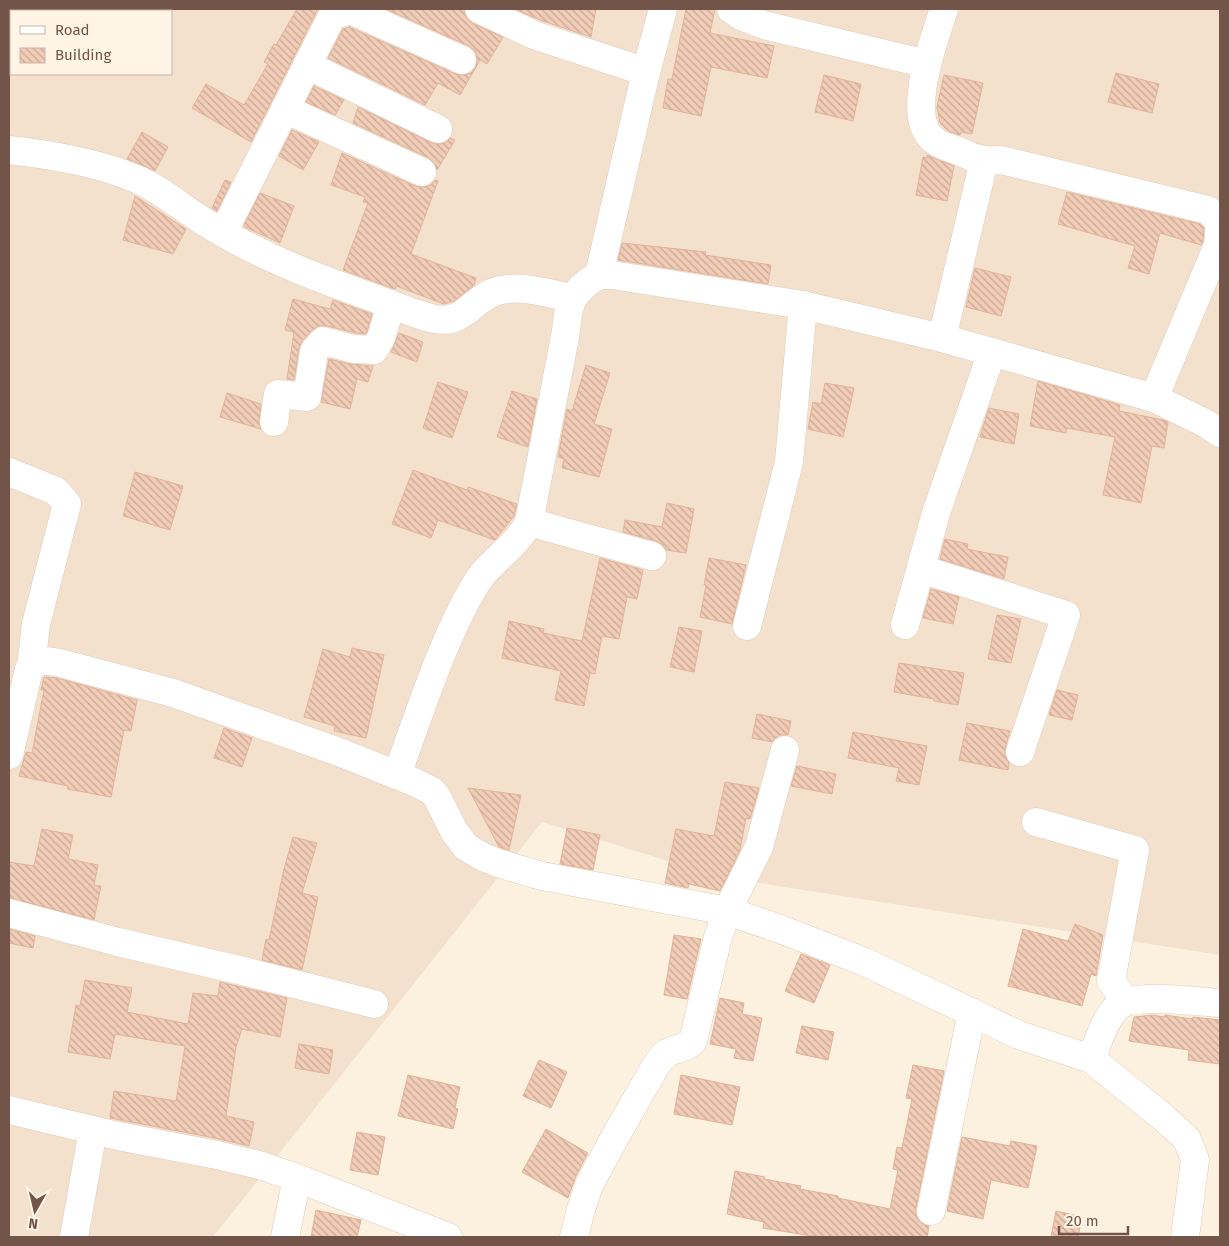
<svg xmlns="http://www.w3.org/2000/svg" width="1229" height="1246" font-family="'Fira Sans',sans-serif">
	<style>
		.residential { fill: #f3e1ce; fill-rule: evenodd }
		.building { fill: url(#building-back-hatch); stroke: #e3b298 }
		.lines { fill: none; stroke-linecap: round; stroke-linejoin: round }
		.minor-casing { stroke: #dfccbc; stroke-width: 29 }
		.minor { stroke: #fff; stroke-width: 28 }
	</style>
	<defs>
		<pattern id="building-back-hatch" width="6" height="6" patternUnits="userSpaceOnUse" patternTransform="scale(1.25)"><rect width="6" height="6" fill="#f1ccb7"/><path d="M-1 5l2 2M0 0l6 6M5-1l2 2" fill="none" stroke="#c8a897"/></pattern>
	</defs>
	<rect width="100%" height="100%" fill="#fcf0df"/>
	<path class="residential" d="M9,9H1220V955L720,877L542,822L213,1237H9ZM11,11H171V74H11Z"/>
	<g class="building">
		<polygon points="297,9 318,9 251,142 192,108 206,84 244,105 268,64 264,62 274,44 276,45"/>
		<polygon points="389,9 464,9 466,17 472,23 503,37 487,64 480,60 460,95 438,83 425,105 328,58 343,29 349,27 456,74 464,75 471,73 476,67 477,58 475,51 469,46 388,10"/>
		<polygon points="515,9 596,9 591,37 540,20"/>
		<polygon points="686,9 715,9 710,33 774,46 767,78 711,67 701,116 663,108 668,79 672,79"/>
		<polygon points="1116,73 1159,84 1152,113 1108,102"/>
		<polygon points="824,75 861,84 853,121 815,112"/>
		<polygon points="944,75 983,83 972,134 961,132 960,135 951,132 946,129 940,123 937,107"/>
		<polygon points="314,86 344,100 335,115 306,102"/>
		<polygon points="358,107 432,143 440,144 446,142 450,138 455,140 437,170 434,163 429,158 353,123"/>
		<polygon points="292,130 319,142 303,170 279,156"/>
		<polygon points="142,132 168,147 155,171 127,159"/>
		<polygon points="342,153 415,186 424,187 431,185 435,180 438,181 411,254 476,278 474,285 454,301 444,304 396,286 395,289 389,287 343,270 368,203 363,202 365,197 331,185"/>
		<polygon points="927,155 954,166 947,201 916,195 923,157 927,158"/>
		<polygon points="225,180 231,182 217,211 212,208"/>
		<polygon points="1067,192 1200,224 1204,228 1203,241 1201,245 1160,233 1149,274 1128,268 1135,246 1058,224"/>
		<polygon points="260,193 294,206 280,243 245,227 244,225"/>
		<polygon points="135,196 186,229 173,254 123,240"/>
		<polygon points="622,243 706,252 705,255 771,265 768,284 618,260"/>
		<polygon points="975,268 1011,277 1001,316 966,307"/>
		<polygon points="293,299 330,309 333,300 372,314 367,332 365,334 356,333 327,326 318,326 311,331 302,341 299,349 294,380 287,379 294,332 285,330"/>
		<polygon points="399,333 423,342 417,362 391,352"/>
		<polygon points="329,359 350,364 373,366 368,382 357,379 350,409 321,402"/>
		<polygon points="586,365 610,373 594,424 612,429 599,477 562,468 564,459 558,457 567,409 572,411"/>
		<polygon points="1038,381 1120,405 1119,411 1163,420 1168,422 1164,448 1152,446 1141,503 1103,495 1115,437 1067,428 1066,433 1030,426"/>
		<polygon points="438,382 468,392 452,438 423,428"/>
		<polygon points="825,383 854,388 843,437 808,429 813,402 821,404"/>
		<polygon points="512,391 537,399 528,447 497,437"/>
		<polygon points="227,393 261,404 259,420 261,429 220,417"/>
		<polygon points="989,408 1019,414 1014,444 980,437"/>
		<polygon points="413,470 467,490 468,487 517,504 514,516 495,540 438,520 431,538 392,524"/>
		<polygon points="135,472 183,486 170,530 123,516"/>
		<polygon points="667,503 694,509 686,553 666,550 663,545 656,541 623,532 625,520 662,527"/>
		<polygon points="945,539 968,544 967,549 1008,557 1004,579 940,559"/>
		<polygon points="600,558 643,570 637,599 627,597 619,639 602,636 595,674 590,673 584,706 555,700 561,671 502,658 509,621 544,629 543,633 582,641"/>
		<polygon points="709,558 746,565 732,624 700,617 706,585 704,585"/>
		<polygon points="931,589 959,597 953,624 923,618"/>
		<polygon points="997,615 1021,619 1011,663 988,659"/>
		<polygon points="679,627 702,631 694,672 670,667"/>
		<polygon points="352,648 384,655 366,738 334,731 335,726 304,717 323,649 350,657"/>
		<polygon points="899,663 964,673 958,705 934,701 934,699 894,692"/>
		<polygon points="44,677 57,678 137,700 131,731 124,730 111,797 67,789 68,786 19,776 26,752 32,753 44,690 41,690"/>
		<polygon points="1057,690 1078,695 1072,720 1049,715"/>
		<polygon points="757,714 791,721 788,735 780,735 774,739 772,742 752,738"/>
		<polygon points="967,723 1010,731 1005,748 1005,756 1009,763 1008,770 959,760"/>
		<polygon points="224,728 252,738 242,767 214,758"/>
		<polygon points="853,732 927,746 919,785 896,781 899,768 848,758"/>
		<polygon points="797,766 836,774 832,794 791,786"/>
		<polygon points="725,782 759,788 750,819 746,818 740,850 720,891 689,884 688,888 665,883 676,829 714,836"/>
		<polygon points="468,788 521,795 509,850 499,847"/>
		<polygon points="567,828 600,835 593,870 560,864"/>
		<polygon points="42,829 73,835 68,859 98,865 94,885 101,886 94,920 9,898 9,862 34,866"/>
		<polygon points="293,837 317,843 302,893 318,897 302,970 262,960 266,939 269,940 284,869"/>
		<polygon points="1075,924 1103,935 1096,976 1091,974 1082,1006 1008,986 1023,929 1068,941"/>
		<polygon points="9,929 35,936 33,948 9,943"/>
		<polygon points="674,935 701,939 687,999 664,995"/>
		<polygon points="801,954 830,965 814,1003 785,991"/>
		<polygon points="85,980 132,988 127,1012 188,1024 193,993 218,996 220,982 287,998 280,1037 242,1029 236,1047 226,1116 254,1122 249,1146 215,1138 110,1118 114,1091 176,1101 185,1046 115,1034 110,1059 68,1052 76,1005 80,1006"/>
		<polygon points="720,998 744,1003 742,1014 762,1018 753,1061 734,1058 736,1049 710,1044"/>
		<polygon points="1152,1015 1165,1017 1165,1015 1192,1019 1193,1017 1220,1020 1220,1064 1188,1060 1189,1050 1129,1041 1134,1017"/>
		<polygon points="802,1026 834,1032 828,1060 796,1053"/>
		<polygon points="299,1044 333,1050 329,1074 295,1068"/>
		<polygon points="539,1060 567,1072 551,1108 523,1096"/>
		<polygon points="913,1065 944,1071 916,1208 916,1215 920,1222 929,1226 927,1237 818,1237 763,1228 764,1222 727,1214 735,1171 765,1177 764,1179 801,1186 800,1189 838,1196 838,1198 890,1209 898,1170 893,1169 897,1147 902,1148 912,1099 906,1098"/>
		<polygon points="408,1075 460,1087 455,1108 458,1109 453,1129 398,1116"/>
		<polygon points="681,1075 740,1087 732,1125 674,1114"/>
		<polygon points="546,1129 588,1153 576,1176 568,1198 522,1172"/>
		<polygon points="357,1132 385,1137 378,1175 350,1170"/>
		<polygon points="962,1137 1010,1146 1011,1141 1037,1146 1028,1188 991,1180 983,1219 947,1211"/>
		<polygon points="316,1210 361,1220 357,1237 311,1237"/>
		<polygon points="1056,1211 1082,1217 1078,1237 1051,1237"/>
	</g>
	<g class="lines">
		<g class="minor-casing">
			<g id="minor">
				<polyline points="479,9 534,35 646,72"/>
				<polyline points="731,9 743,17 764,25 927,64"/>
				<path d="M944,9C935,38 903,119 935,141C941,146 950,148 956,150C975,158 980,162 1001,160L1208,210L1220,222L1218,245L1154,398"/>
				<polyline points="307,65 438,129"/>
				<polyline points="285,109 422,172"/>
				<path d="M9,150C48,154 105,164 141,181C166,193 187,212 211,226C262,257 317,278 374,298C393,305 414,314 434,319C466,325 472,298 497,291C521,284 549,294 572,298"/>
				<polyline points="223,233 332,16 350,10 462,60"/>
				<polyline points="599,275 646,72 663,9"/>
				<polyline points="942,338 984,161"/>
				<polyline points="274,422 278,394 307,397 314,351 323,341 354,349 374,350 381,338 391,304"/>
				<polyline points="9,472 56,491 67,504 36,624 31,667"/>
				<polyline points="529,522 652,556"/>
				<polyline points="921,569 1066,615 1020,752"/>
				<polyline points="905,625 936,513 992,352"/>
				<polyline points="747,626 789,462 803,305"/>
				<polyline points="785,750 759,847 727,911 780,929 865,962 1019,1035 1091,1059"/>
				<path d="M9,755L29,669C39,658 47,661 60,663L173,693L339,752L414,782L432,791L437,797L454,831L466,847L483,857L501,864L542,876L727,911L718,937L693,1041C685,1049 676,1048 667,1053C661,1057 658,1063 654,1069L615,1137L590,1183L581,1209L574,1237"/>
				<path d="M397,775C420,712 441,643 475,585C489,561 516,548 529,522L565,337C569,313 566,299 587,283C596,276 600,274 612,275L803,305L942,338L1154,398L1205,423L1220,433"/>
				<polyline points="1036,822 1135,850 1111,981 1126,1001"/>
				<polyline points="9,913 118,942 243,971 374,1004"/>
				<polyline points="9,1110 118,1136 217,1155 259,1165 297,1178 448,1237"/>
				<polyline points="931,1211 972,1012"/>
				<polyline points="74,1237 93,1130"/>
				<polyline points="285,1237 297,1178"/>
				<path d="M1185,1237L1195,1160L1187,1139L1164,1118L1091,1059C1098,1043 1104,1020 1117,1007C1134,992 1197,1002 1220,1003"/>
			</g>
		</g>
		<use href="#minor" class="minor"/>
	</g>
	<rect width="1229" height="1246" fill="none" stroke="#725548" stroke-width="20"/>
	<rect x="10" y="10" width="162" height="65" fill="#fff4e5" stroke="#c7b4a6"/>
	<rect x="20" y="26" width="25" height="8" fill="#ffffff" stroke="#c7b4a6"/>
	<text x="55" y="35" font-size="15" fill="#725548">Road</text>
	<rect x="20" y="48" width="25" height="15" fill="url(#building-back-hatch)" stroke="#c7b4a6"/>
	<text x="55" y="60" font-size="15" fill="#725548">Building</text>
	<g transform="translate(35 1211) rotate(188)" stroke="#fff4e5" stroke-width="4" paint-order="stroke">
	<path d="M0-4L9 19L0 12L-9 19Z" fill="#725548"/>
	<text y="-8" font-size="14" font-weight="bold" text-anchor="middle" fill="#725548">N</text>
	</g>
	<path d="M1059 1226v8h69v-8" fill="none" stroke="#725548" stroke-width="2.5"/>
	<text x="1066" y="1226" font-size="15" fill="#725548" stroke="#fff4e5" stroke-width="4" paint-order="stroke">20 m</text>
</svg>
